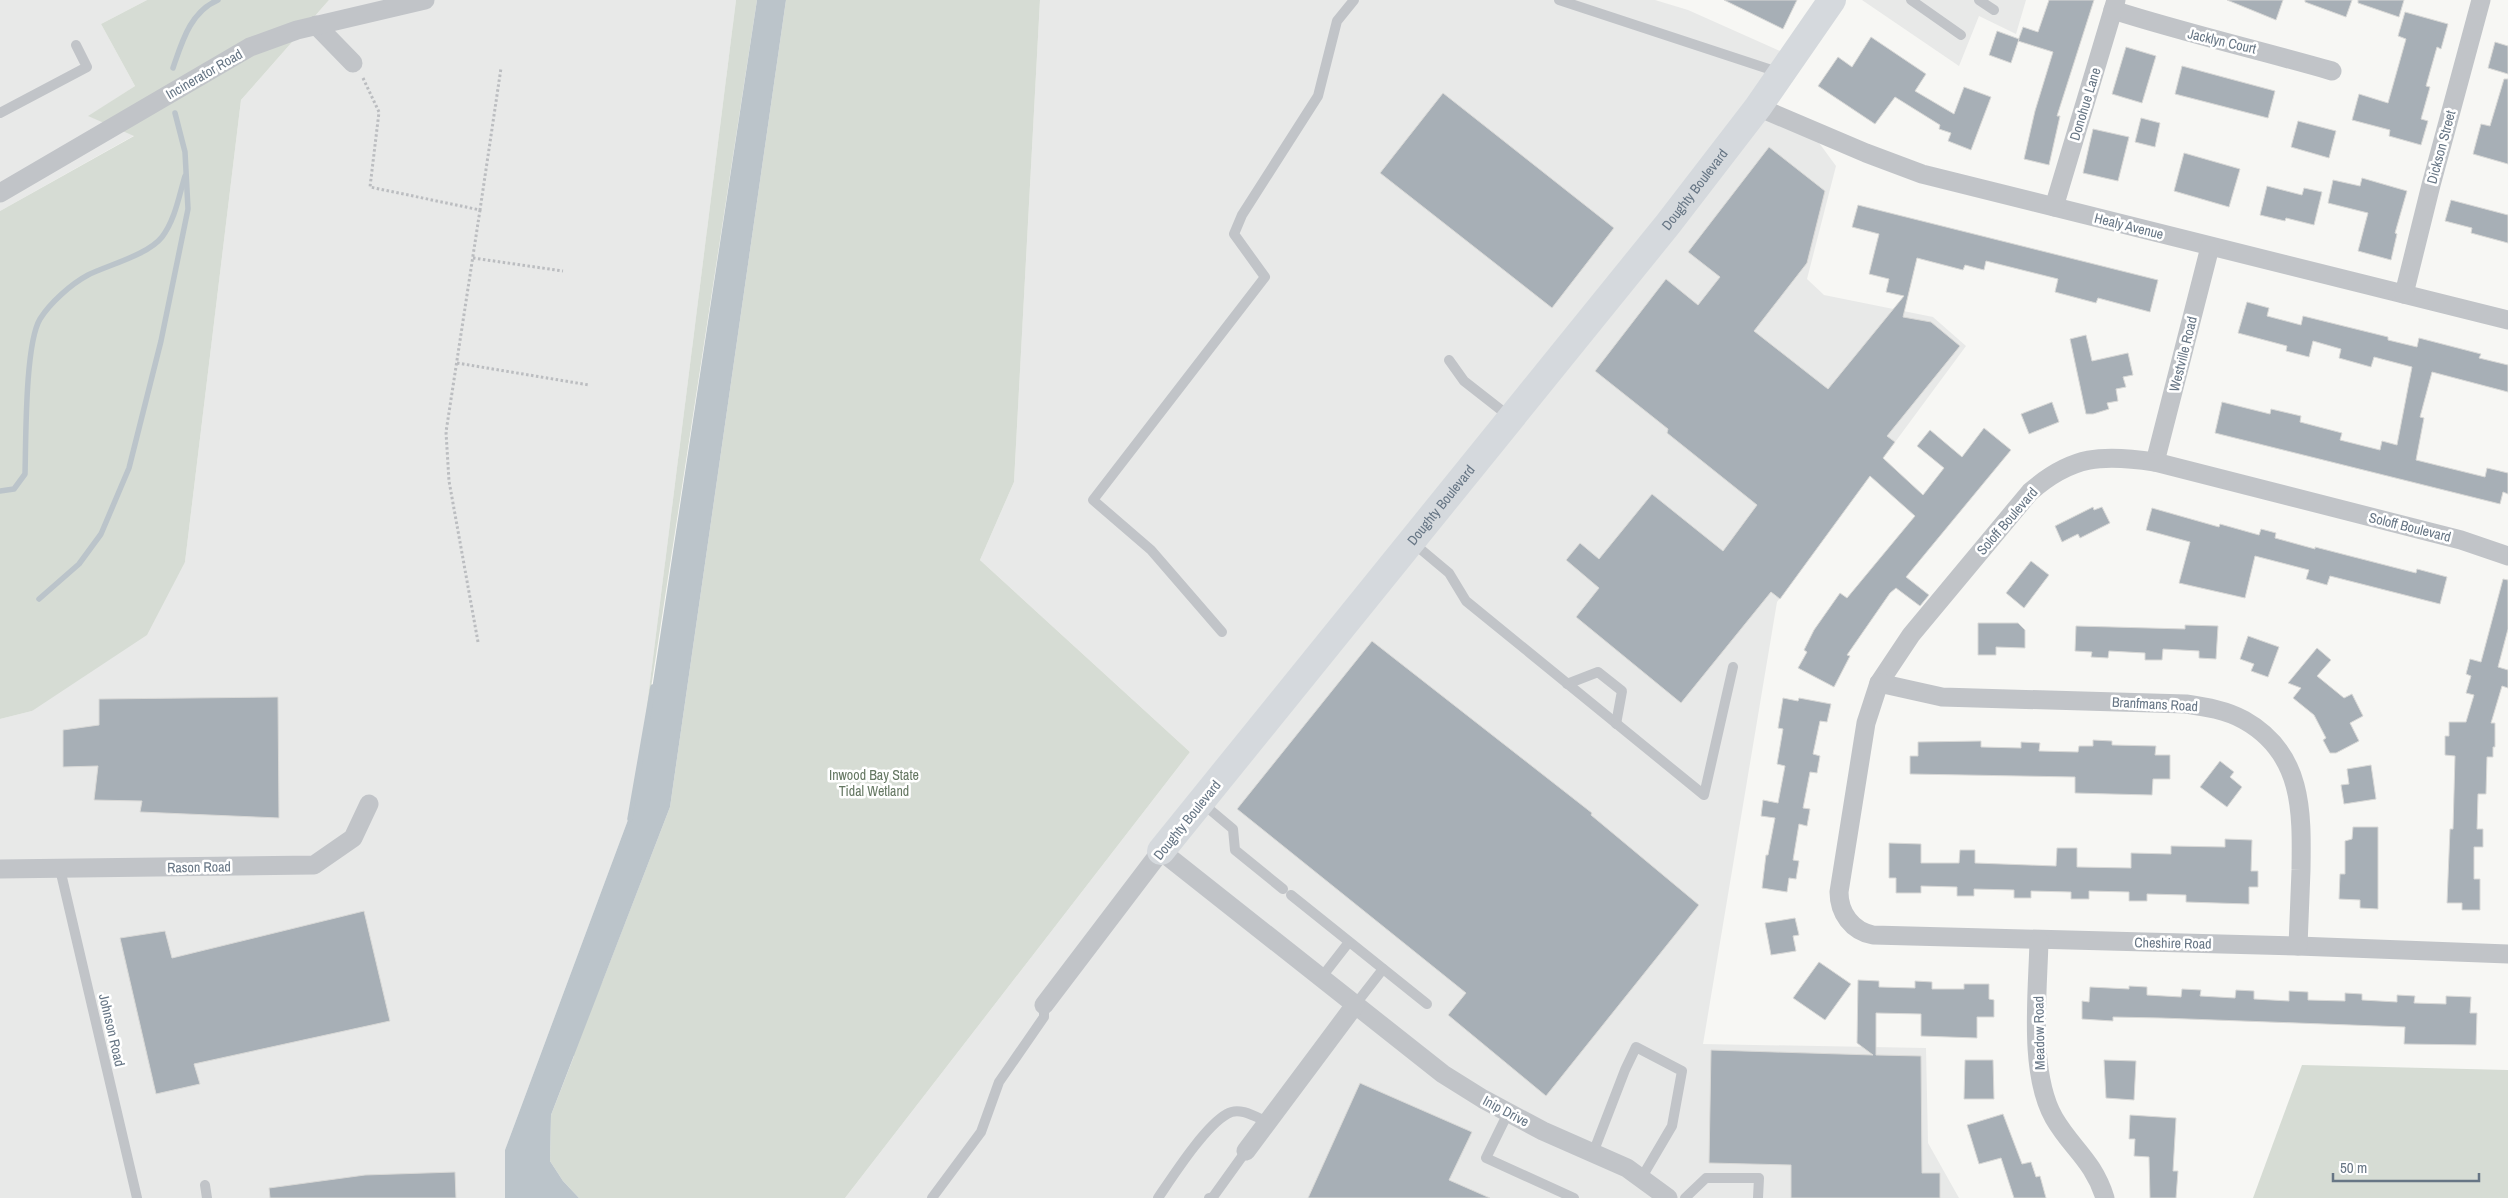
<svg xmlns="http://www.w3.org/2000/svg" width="2508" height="1198" font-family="'Archivo Narrow',sans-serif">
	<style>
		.built { fill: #e8e9e8 }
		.green { fill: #d6dcd4 }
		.water { fill: #bbc4ca }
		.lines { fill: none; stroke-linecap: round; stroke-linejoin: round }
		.stream { stroke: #bbc4ca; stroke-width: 5.5 }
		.building { fill: #a7afb6; stroke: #d9d9d7 }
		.path { stroke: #bbbdc0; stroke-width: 3; stroke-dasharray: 2.5 2.5; stroke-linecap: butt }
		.lane { stroke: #c1c4c8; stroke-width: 10 }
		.street { stroke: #c1c4c8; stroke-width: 19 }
		.secondary { stroke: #d5d9dd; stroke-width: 28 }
		.labels { text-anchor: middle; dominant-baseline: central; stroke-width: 5; stroke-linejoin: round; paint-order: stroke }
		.street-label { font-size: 14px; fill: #677685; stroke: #fff }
		.park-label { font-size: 14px; fill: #657762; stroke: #fff }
	</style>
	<rect width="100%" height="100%" fill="#f7f7f4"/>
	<g class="built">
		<polygon points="0,0 147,0 101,24 135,86 89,116 135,135 0,211"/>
		<polygon points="329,0 736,0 635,801 505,1150 505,1198 0,1198 0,719 32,711 185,562 241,100"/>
		<polygon points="1040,0 1655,0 1688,10 1796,58 1764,104 1806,125 1836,166 1807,279 1824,295 1933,317 1966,346 1777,602 1703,1044 1926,1048 1928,1143 1959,1198 845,1198 1190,752 980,560 1014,482"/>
		<polygon points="1862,0 2026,0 2016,34 1979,16 1959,66"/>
	</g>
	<g class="green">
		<polygon points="147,0 329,0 241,100 185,562 147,635 32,711 0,719 0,211 134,136 88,116 135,86 101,24"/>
		<polygon points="736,0 757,0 641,753"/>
		<polygon points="786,0 1040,0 1014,482 980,560 1190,752 845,1198 579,1198 563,1181 550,1161 551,1115 574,1056 570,1053 603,980 670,807"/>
		<polygon points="2302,1065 2508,1070 2508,1198 2253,1198"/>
	</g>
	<polygon class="water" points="757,0 786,0 670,807 551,1115 550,1161 563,1181 579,1198 505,1198 505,1150 635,801"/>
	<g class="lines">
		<g class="stream">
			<path d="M173,68C182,42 190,12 218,0"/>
			<path d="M0,491L14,489L25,474C26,440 25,344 40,319C50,303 71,284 88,275C108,265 148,255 162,237C175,220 179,196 185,176"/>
			<polyline points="39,599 79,564 101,534 129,468 161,341 188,209 185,152 175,113"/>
			<polyline points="630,819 653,687"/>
		</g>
	</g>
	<g class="building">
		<polygon points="1724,0 1797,0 1783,29"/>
		<polygon points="2049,0 2094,0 2057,116 2060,116 2049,165 2024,159 2035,111 2053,52 2018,41 2023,27 2038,32"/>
		<polygon points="2227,0 2283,0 2276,20"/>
		<polygon points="2305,0 2352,0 2346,17 2305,2"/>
		<polygon points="2358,0 2404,0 2399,17 2358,3"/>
		<polygon points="2405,12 2448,24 2441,49 2437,47 2426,86 2430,87 2421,119 2428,121 2421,145 2389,136 2390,130 2352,120 2359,94 2388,103 2406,39 2398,36"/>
		<polygon points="1997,31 2019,39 2011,63 1989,55"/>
		<polygon points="1871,37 1926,74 1915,91 1954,114 1964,87 1991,97 1971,150 1948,141 1951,133 1939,129 1940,125 1895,97 1875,124 1818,86 1838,57 1852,67"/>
		<polygon points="2495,42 2508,46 2508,74 2488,68"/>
		<polygon points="2126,47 2156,56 2142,103 2112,94"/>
		<polygon points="2182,66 2275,91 2268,118 2175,94"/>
		<polygon points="2504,79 2508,79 2508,164 2473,154 2481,124 2490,126"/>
		<polygon points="1443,93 1614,228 1552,308 1380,173"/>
		<polygon points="2141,118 2160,123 2155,147 2135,142"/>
		<polygon points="2298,121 2336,131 2329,158 2291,147"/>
		<polygon points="2093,129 2129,137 2118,181 2083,173"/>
		<polygon points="1769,147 1825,191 1807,263 1754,331 1828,389 1904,296 1886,292 1889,279 1869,274 1879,234 1852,227 1858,205 2158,280 2150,312 2098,298 2096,303 2055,292 2058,279 1986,261 1984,270 1965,265 1963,270 1917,258 1903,317 1931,322 1960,346 1887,436 1895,442 1883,458 1923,495 1944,468 1917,446 1930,430 1962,457 1984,428 2011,450 1906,577 1929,595 1920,606 1896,588 1890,593 1847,655 1850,656 1834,687 1798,668 1807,652 1804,650 1814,630 1840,593 1847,598 1915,516 1870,476 1780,599 1771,592 1681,703 1576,617 1599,588 1566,560 1580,543 1599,559 1652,494 1723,551 1757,505 1667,433 1668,429 1595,371 1666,279 1698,305 1720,277 1688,252"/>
		<polygon points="2184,153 2240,169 2229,207 2174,191"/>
		<polygon points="2362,178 2407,191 2395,233 2397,234 2391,260 2358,251 2368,213 2328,203 2333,180 2360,186"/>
		<polygon points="2267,186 2302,195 2304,188 2322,192 2314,225 2286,218 2285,221 2260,215"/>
		<polygon points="2451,200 2508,215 2508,243 2471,233 2472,228 2445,221"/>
		<polygon points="2247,302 2269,308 2267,316 2301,325 2303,316 2388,337 2388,340 2417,347 2419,338 2481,354 2479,358 2508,365 2508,392 2432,372 2420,417 2424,418 2416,460 2485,477 2487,468 2508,473 2508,494 2503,492 2500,504 2215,433 2222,402 2270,414 2271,409 2301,416 2300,422 2342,433 2340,440 2380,450 2382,441 2397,445 2412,367 2374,357 2371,367 2339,358 2341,349 2313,341 2309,357 2286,351 2287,346 2238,333"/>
		<polygon points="2086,335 2092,361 2128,353 2133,375 2123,377 2126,387 2116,389 2118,401 2107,403 2109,409 2093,414 2086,414 2070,339"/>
		<polygon points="2052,402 2059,422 2029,434 2021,414"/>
		<polygon points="2093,507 2094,510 2102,507 2110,523 2080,538 2078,534 2062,542 2055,526"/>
		<polygon points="2152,508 2219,527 2220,524 2259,535 2261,529 2276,533 2275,538 2315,549 2315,547 2416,573 2417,569 2447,577 2440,604 2330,576 2327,585 2306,579 2309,570 2255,556 2245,598 2179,583 2190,542 2146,530"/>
		<polygon points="2031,561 2049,575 2024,608 2006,593"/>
		<polygon points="2503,579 2508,580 2508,629 2498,667 2508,670 2508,688 2502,686 2491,723 2495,723 2495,747 2493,747 2493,757 2487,757 2486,794 2478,794 2477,829 2483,829 2483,847 2474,847 2474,879 2480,879 2480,910 2462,910 2462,903 2447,903 2450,829 2453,829 2455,756 2445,755 2445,736 2449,736 2449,722 2466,722 2474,695 2466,693 2471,676 2466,674 2470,659 2481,662"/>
		<polygon points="1978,623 2018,623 2025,630 2025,648 1996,647 1996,655 1978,655"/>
		<polygon points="2185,625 2218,626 2216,659 2199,658 2199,651 2163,649 2162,660 2145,660 2145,653 2109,651 2108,658 2091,657 2092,652 2075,651 2076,626 2185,629"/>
		<polygon points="2248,636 2279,647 2268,677 2251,671 2254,664 2240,659"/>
		<polygon points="1372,641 1592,813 1591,815 1699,905 1546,1096 1448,1015 1466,993 1237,809"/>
		<polygon points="2317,648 2331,660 2317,676 2344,698 2352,694 2363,716 2350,723 2359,741 2336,753 2330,753 2323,740 2326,738 2314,715 2293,698 2301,688 2288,683"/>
		<polygon points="278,697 279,818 140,812 142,801 94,800 98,766 63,767 63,730 99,725 99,699"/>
		<polygon points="1783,698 1798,701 1799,698 1831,704 1827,722 1820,721 1813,754 1820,756 1817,773 1810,772 1803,808 1810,809 1807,826 1799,824 1793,860 1799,861 1796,879 1789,878 1787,892 1762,888 1766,855 1768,855 1775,818 1761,816 1763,800 1778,803 1785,766 1777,764 1783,729 1778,728"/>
		<polygon points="2093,740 2112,741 2112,745 2156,746 2155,755 2170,755 2170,779 2153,779 2152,795 2111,794 2075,793 2075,777 1910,774 1910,756 1918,756 1918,742 1981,741 1981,747 2021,748 2021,742 2040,743 2039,751 2078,752 2079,746 2093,746"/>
		<polygon points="2220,761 2234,772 2230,777 2242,787 2227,807 2200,787"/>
		<polygon points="2371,765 2376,799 2344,804 2341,785 2349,784 2347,769"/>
		<polygon points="2353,827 2378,827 2378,909 2360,908 2360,900 2339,899 2340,874 2345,874 2345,841 2352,839"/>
		<polygon points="2225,839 2252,840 2251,871 2258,871 2258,887 2249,887 2249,904 2186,902 2186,895 2147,894 2147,901 2129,901 2129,892 2089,891 2089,899 2071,899 2071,892 2031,891 2031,898 2014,898 2014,890 1974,889 1974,896 1957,896 1957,887 1921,886 1921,893 1896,893 1896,878 1889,878 1889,843 1921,844 1921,863 1959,863 1960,850 1975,850 1975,863 2056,866 2057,848 2077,848 2077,867 2131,868 2131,853 2171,854 2171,846 2225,847"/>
		<polygon points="364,911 390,1021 194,1064 200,1084 156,1094 120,938 165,931 172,958"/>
		<polygon points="1795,918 1799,935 1793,936 1796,951 1771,955 1765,923"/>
		<polygon points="1819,962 1851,984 1825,1020 1793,998"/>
		<polygon points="1858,980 1879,981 1879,987 1915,988 1915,981 1932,982 1932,989 1964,989 1964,984 1989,984 1989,999 1994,1000 1994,1017 1977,1017 1977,1038 1921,1036 1921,1014 1876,1013 1876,1055 1921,1056 1922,1173 1940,1173 1940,1198 1791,1198 1791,1165 1709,1163 1711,1050 1873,1055 1857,1043"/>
		<polygon points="2129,986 2147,987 2147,995 2181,997 2182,989 2201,990 2200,996 2235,998 2236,990 2254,991 2254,999 2289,1001 2289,991 2308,992 2308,1000 2345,1001 2345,993 2362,994 2362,1000 2397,1002 2397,995 2415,996 2414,1003 2446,1004 2446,996 2471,997 2470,1013 2477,1013 2476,1045 2404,1044 2405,1027 2161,1018 2113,1017 2113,1021 2082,1019 2082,1001 2089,1002 2090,987 2129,989"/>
		<polygon points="1965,1060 1993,1060 1994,1099 1964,1099"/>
		<polygon points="2104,1060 2136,1061 2134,1100 2106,1098"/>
		<polygon points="1360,1083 1472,1132 1449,1180 1490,1198 1308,1198"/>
		<polygon points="2003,1114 2022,1164 2031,1162 2036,1177 2040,1176 2046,1198 2014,1198 2001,1158 1979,1164 1967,1125"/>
		<polygon points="2130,1115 2176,1118 2173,1171 2178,1171 2176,1198 2150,1198 2149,1157 2134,1156 2135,1139 2129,1139"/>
		<polygon points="455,1172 456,1198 270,1198 269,1188 365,1175"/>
	</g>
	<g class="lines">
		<g class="path">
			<polyline points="363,78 379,112 370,187 480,210 501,68"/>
			<polyline points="473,258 563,271"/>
			<polyline points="457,363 589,385"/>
			<polyline points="478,642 449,481 446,432 480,210"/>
		</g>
		<g class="lane">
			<polyline points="1559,0 1781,73"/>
			<polyline points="1911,0 1961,35"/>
			<polyline points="1979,0 1994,10"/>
			<polyline points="0,113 87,67 76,45"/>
			<polyline points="1449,360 1464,381 1510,417"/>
			<polyline points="1412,542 1449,573 1466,601 1704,795 1733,667"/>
			<polyline points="1222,632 1151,550 1093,500 1265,277 1234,234 1242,215 1318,96 1337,21 1354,0"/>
			<polyline points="1567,684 1598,672 1622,691 1616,724"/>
			<polyline points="1202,803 1233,829 1235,850 1283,889"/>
			<polyline points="60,869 137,1198"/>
			<polyline points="1291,895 1427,1004"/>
			<polyline points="1321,978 1349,942"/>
			<polyline points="1355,1005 1383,969"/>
			<polyline points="1508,1113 1486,1158 1574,1198"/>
			<polyline points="1593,1153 1625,1070 1636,1047 1682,1071 1672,1126 1642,1177"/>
			<polyline points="205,1185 207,1198"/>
			<polyline points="932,1198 981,1132 999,1082 1044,1017 1044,1005"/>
			<path d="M1158,1198C1173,1176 1205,1126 1227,1114C1239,1106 1256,1117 1267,1122"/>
			<polyline points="1209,1198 1213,1197 1246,1151"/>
			<polyline points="1685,1198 1706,1178 1759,1178 1758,1198"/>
		</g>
		<g class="street">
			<path d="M2113,10C2185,33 2259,50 2332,71"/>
			<polyline points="316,25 353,63"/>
			<polyline points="1758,107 1866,153 1922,174 2508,320"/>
			<polyline points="0,193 250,47 297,30 425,0"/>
			<polyline points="2054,207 2116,0"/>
			<polyline points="2404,294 2431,185 2481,0"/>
			<polyline points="2155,462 2210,247"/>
			<path d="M2508,556L2461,540L2155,462C2103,454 2072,455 2030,492L1911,635L1879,683L1866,723L1839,892C1839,913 1852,931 1873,935L2298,946L2508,954"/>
			<path d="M1879,683L1942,697L2186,704C2206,707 2226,710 2244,720C2303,753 2302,811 2301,870C2300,895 2299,921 2298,946"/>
			<polyline points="0,869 314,865 353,838 369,804"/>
			<path d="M2039,940C2038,992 2028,1072 2054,1118C2072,1149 2093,1160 2105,1198"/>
			<polyline points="1044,1005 1161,851 1443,1074 1483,1099 1543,1131 1627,1168 1668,1198"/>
			<polyline points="1246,1151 1355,1005"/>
		</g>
		<path class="secondary" id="s1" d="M1161,851L1668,224L1758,107L1832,0"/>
	</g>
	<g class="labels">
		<g class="street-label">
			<text transform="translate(2222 41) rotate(13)">Jacklyn Court</text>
			<text transform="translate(204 74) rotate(-30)">Incinerator Road</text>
			<text transform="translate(2085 104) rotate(-73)">Donohue Lane</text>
			<text transform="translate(2441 147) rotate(-75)">Dickson Street</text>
			<text stroke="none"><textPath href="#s1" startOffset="850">Doughty Boulevard</textPath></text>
			<text transform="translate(2129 226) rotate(14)">Healy Avenue</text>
			<text transform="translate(2183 354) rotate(-76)">Westville Road</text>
			<text stroke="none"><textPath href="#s1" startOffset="445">Doughty Boulevard</textPath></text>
			<text transform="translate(2007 521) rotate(-49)">Soloff Boulevard</text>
			<text transform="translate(2410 527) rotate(14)">Soloff Boulevard</text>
			<text transform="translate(2155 704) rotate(3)">Branfmans Road</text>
			<text transform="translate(1187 820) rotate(-51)">Doughty Boulevard</text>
			<text transform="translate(199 867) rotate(-1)">Rason Road</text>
			<text transform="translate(2173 943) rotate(1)">Cheshire Road</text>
			<text transform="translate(112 1030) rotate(77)">Johnson Road</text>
			<text transform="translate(2039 1033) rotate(-91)">Meadow Road</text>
			<text transform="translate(1506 1111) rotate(28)">Inip Drive</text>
		</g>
		<g class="park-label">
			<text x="874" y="775">Inwood Bay State<tspan x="874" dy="16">Tidal Wetland</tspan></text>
		</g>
	</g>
	<path d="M2333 1173v8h146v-8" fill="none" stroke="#677685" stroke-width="2.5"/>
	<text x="2340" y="1173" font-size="15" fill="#677685" stroke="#ffffff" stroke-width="4" paint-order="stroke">50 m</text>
</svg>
